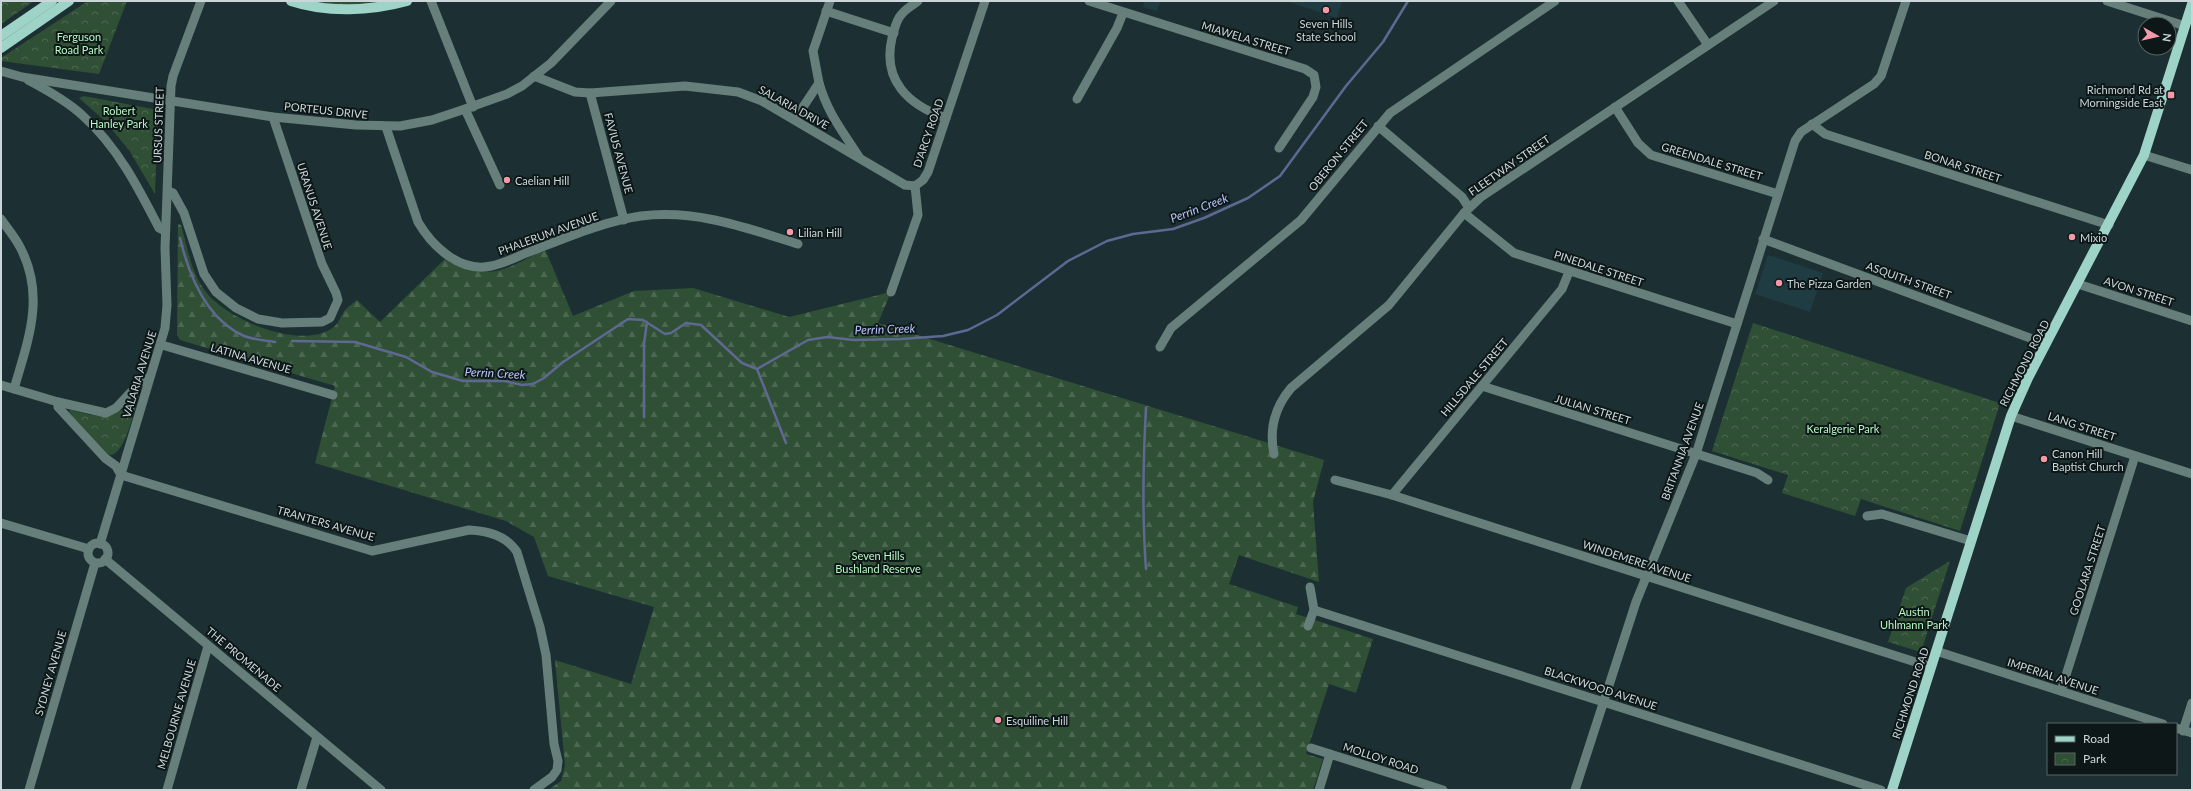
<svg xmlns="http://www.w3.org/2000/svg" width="2193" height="791" font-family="Lato,sans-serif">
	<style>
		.built { fill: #1e3c42 }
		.grass { fill: url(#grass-tufts) }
		.forest { fill: url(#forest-firs) }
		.park { fill: url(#park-crowns) }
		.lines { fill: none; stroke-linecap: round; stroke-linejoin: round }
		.stream { stroke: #5f6892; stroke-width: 2.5 }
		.minor { stroke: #667f7a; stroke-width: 9 }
		.major { stroke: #9ed3c8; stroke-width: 10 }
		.poi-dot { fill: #f39aa9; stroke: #0e1718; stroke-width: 1.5 }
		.labels { text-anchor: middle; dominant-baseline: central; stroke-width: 4; stroke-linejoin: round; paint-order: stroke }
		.poi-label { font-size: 11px; fill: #cad6d8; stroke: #0e1718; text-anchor: start }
		.park-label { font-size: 11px; fill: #b7f7c1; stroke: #0e1718 }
		.street-label { font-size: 11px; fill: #cad6d8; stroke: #0e1718 }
		.water-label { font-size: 12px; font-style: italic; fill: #b9c5fc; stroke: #0e1718 }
	</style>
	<defs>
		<pattern id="grass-tufts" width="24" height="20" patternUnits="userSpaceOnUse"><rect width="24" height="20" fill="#2f5035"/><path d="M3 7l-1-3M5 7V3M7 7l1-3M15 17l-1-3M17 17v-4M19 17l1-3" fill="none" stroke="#4c6852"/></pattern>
		<pattern id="forest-firs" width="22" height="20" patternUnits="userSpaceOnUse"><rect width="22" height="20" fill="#2f5035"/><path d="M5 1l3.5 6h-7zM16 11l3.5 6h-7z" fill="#4c6852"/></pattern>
		<pattern id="park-crowns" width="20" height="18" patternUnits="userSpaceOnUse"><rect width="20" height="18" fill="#2f5035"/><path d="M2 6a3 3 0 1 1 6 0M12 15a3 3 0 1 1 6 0" fill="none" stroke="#4c6852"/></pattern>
	</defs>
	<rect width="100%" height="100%" fill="#1c3034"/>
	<g class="built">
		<polygon points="1144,1 1161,1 1157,11 1143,7"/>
		<polygon points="1286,1 1342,1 1337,18"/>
		<polygon points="1768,255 1823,273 1810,312 1755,294"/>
	</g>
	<polygon class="grass" points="300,1 391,1 348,6"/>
	<path class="forest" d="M178,224L181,225C187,246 191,271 203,288C222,318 298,350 331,329C339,324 340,317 345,310C348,307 353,303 357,300L380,322L446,258C456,262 467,268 478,271C501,276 525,259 545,249L573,316L634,291L693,288L789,317L891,292L878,323L1324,460L1313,502L1319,582L1239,555L1229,584L1298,607L1296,614L1373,639L1356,693L1329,684L1306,754L1323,759L1313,790H548L561,781L565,765L555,660L631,684L654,607L548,576L534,537L506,521L315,463L335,386L180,340L177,335Z"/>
	<g class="park">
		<polygon points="1,1 34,1 1,24"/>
		<polygon points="88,1 127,1 99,74 1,61 1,58"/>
		<polygon points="84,96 158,110 155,194 129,150 104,120 79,98"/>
		<polygon points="1753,323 2000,403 1960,531 1861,499 1855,516 1782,493 1788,475 1712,451"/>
		<path d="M133,399L137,401C133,415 126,449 112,455L107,454L69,412L70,410C98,416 112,424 133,399Z"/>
		<polygon points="1950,561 1921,652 1888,642 1906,588"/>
	</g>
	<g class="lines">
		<g class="stream">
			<path d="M180,238C189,276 206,319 244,336C254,340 265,340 275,342"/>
			<polyline points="292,341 355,342 406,357 432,372 463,381 505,381 522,385 533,384 544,378 563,362 628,319 643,320 665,334 671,333 686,323 701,325 742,363 757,369 808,340 827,337 854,340 901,339 943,336 968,330 997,315 1068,261 1107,241 1133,234 1173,229 1204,218 1248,198 1280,176 1346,86 1383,42 1408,1"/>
			<polyline points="757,369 786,443"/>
			<path d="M1146,408C1143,462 1142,515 1146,569"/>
			<polyline points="644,417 644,344 647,322"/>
		</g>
		<g class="minor">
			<polyline points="431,1 473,107"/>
			<path d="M918,1C913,5 905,9 901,15C896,20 894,31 892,38C882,80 908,105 946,118"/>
			<polyline points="1089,1 1305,69 1314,75 1316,87 1313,97 1279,148"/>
			<polyline points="1678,1 1708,45"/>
			<polyline points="2107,1 2185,26"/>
			<polyline points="826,11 894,33"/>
			<polyline points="1,71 22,77 273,117 356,125 400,126 432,120 465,109 507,94 522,86 551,63 611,1"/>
			<polyline points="534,76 575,92 590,93 685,86 738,92 762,101 905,185 915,186"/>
			<path d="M28,80C47,90 67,101 82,115C117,146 138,187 159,228L165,231"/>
			<path d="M819,83C828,114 842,130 859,157"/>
			<polyline points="590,93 624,220"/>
			<polyline points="1077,99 1117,28 1123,13"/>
			<polyline points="1615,107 1638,143 1651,155 1778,194"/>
			<polyline points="465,109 500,185"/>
			<polyline points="795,119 819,83 813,51 830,1"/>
			<polyline points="1812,124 1825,134 2109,225"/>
			<polyline points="1378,126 1462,197 1469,208"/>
			<path d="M386,127L418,222C432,246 460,273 491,266C507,263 521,254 537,249C570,236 606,221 641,216C696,209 747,228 798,244"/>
			<polyline points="2144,155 2192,170"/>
			<polyline points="915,186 923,180 928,172 985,1"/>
			<polyline points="168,191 173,193 184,213 204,274 216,292 236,308 258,319 282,323 322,322 330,318 338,300 336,293 322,264 273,117"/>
			<polyline points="1464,213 1514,253 1737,324"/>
			<path d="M1,219C7,228 15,237 20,247C46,296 28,340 14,389"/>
			<polyline points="1763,239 2046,344"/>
			<polyline points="2078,284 2192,321"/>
			<polyline points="891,292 918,215 915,186"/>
			<polyline points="162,345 333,395"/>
			<polyline points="1160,347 1171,328 1301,220 1390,113 1555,1"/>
			<polyline points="1,385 58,402 106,413 116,408 144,378 149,378"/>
			<polyline points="1482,386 1757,473 1768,480"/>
			<path d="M58,402V407L105,458L116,466L121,475L372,551L469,530C487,531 506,535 517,552L540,627L546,655L554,744L558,761L557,770L552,777L534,790"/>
			<polyline points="2011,416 2192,474"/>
			<path d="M1274,454C1269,430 1275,407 1291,388L1389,305L1464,213L1481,197L1774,1"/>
			<polyline points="1335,480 1392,495 1931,667"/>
			<polyline points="1392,495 1562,289 1569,272"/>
			<polyline points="1867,516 1882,514 1971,541"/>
			<polyline points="1,523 89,549"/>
			<circle cx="98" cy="553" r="10"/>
			<polyline points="100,544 165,328 167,305 165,248 171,86 173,76 201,1"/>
			<polyline points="105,559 381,790"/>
			<polyline points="1314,610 1881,790"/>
			<polyline points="1308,626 1314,610 1310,587"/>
			<polyline points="1936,651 2163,724"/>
			<polyline points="2061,691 2135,456"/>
			<polyline points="2176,728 2192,733"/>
			<polyline points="2183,731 2192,703"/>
			<polyline points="1311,748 1443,790"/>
			<polyline points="29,790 95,563"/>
			<polyline points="167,790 208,646"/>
			<polyline points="301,790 317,737"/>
			<polyline points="1319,790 1330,754"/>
			<polyline points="1575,790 1636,602 1696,454 1795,141 1801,132 1874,84 1881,76 1906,1"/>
		</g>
		<g class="major">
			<path d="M291,1C327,13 371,11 407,1"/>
			<polyline points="1,36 52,1"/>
			<polyline points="1,48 69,1"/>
			<polyline points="1892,790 2011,416 2028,378 2144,155 2192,4"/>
		</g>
	</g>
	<g class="poi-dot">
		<circle cx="1326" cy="10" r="4"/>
		<rect x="2167" y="91" width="8" height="8" rx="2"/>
		<circle cx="507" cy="180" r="4"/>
		<circle cx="790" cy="232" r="4"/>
		<circle cx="2072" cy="237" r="4"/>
		<circle cx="1779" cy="283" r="4"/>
		<circle cx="2044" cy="459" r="4"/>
		<circle cx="998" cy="720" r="4"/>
	</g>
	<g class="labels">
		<g class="poi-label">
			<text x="1326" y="23" text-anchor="middle">Seven Hills<tspan x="1326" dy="13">State School</tspan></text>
			<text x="2163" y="89" text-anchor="end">Richmond Rd at<tspan x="2163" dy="13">Morningside East</tspan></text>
			<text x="515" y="180">Caelian Hill</text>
			<text x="798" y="232">Lilian Hill</text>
			<text x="2080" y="237">Mixio</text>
			<text x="1787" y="283">The Pizza Garden</text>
			<text x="2052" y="453">Canon Hill<tspan x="2052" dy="13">Baptist Church</tspan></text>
			<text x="1006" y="720">Esquiline Hill</text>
		</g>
		<g class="park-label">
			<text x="79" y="36">Ferguson<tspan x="79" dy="13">Road Park</tspan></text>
			<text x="119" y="110">Robert<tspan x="119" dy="13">Hanley Park</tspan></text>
			<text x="1843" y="428">Keralgerie Park</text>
			<text x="878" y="555">Seven Hills<tspan x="878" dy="13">Bushland Reserve</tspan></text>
			<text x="1914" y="611">Austin<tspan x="1914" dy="13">Uhlmann Park</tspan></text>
		</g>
		<g class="street-label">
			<text transform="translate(1246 38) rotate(17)">MIAWELA STREET</text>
			<text transform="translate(794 107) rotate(29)">SALARIA DRIVE</text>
			<text transform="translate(326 110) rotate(6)">PORTEUS DRIVE</text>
			<text transform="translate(158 125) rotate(-88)">URSUS STREET</text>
			<text transform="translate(928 133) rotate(-71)">D'ARCY ROAD</text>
			<text transform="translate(619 153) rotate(75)">FAVIUS AVENUE</text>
			<text transform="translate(1338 155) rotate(-51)">OBERON STREET</text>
			<text transform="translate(1712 161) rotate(17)">GREENDALE STREET</text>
			<text transform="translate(1509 165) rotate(-35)">FLEETWAY STREET</text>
			<text transform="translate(1963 166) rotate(18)">BONAR STREET</text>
			<text transform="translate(315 206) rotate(72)">URANUS AVENUE</text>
			<text transform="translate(548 233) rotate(-20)">PHALERUM AVENUE</text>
			<text transform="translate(1599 268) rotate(18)">PINEDALE STREET</text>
			<text transform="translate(1909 280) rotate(20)">ASQUITH STREET</text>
			<text transform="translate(2139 291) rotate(18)">AVON STREET</text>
			<text transform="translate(251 358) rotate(16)">LATINA AVENUE</text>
			<text transform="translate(2024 363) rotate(-63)">RICHMOND ROAD</text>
			<text transform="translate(139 374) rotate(-73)">VALARIA AVENUE</text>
			<text transform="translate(1474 377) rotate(-50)">HILLSDALE STREET</text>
			<text transform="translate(1593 409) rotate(17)">JULIAN STREET</text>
			<text transform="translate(2082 426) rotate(18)">LANG STREET</text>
			<text transform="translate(1682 451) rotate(-70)">BRITANNIA AVENUE</text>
			<text transform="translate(326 523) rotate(16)">TRANTERS AVENUE</text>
			<text transform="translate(1637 561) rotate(18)">WINDEMERE AVENUE</text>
			<text transform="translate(2087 570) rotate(-72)">GOOLARA STREET</text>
			<text transform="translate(244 659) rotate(40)">THE PROMENADE</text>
			<text transform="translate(50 673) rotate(-74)">SYDNEY AVENUE</text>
			<text transform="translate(2053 676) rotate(18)">IMPERIAL AVENUE</text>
			<text transform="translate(1601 688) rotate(18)">BLACKWOOD AVENUE</text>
			<text transform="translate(1910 693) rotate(-72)">RICHMOND ROAD</text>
			<text transform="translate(176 714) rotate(-74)">MELBOURNE AVENUE</text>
			<text transform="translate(1381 758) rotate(18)">MOLLOY ROAD</text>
		</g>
		<g class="water-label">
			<text transform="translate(1199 208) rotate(-21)">Perrin Creek</text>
			<text transform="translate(885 329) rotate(-2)">Perrin Creek</text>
			<text transform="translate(495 373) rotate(3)">Perrin Creek</text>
		</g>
	</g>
	<rect width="2193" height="791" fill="none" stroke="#cad6d8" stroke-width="4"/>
	<rect x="2047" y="723" width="130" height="52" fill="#0e1718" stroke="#596365"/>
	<rect x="2055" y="736" width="20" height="6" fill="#9ed3c8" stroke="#596365"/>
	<text x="2083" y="743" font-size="12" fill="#cad6d8">Road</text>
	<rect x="2055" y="753" width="20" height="12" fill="url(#park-crowns)" stroke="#596365"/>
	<text x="2083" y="763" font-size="12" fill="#cad6d8">Park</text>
	<g transform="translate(2157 36) rotate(98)"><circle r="19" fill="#0e1718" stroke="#596365"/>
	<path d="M0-3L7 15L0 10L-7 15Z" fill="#f39aa9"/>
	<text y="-6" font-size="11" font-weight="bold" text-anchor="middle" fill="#cad6d8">N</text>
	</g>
</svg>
